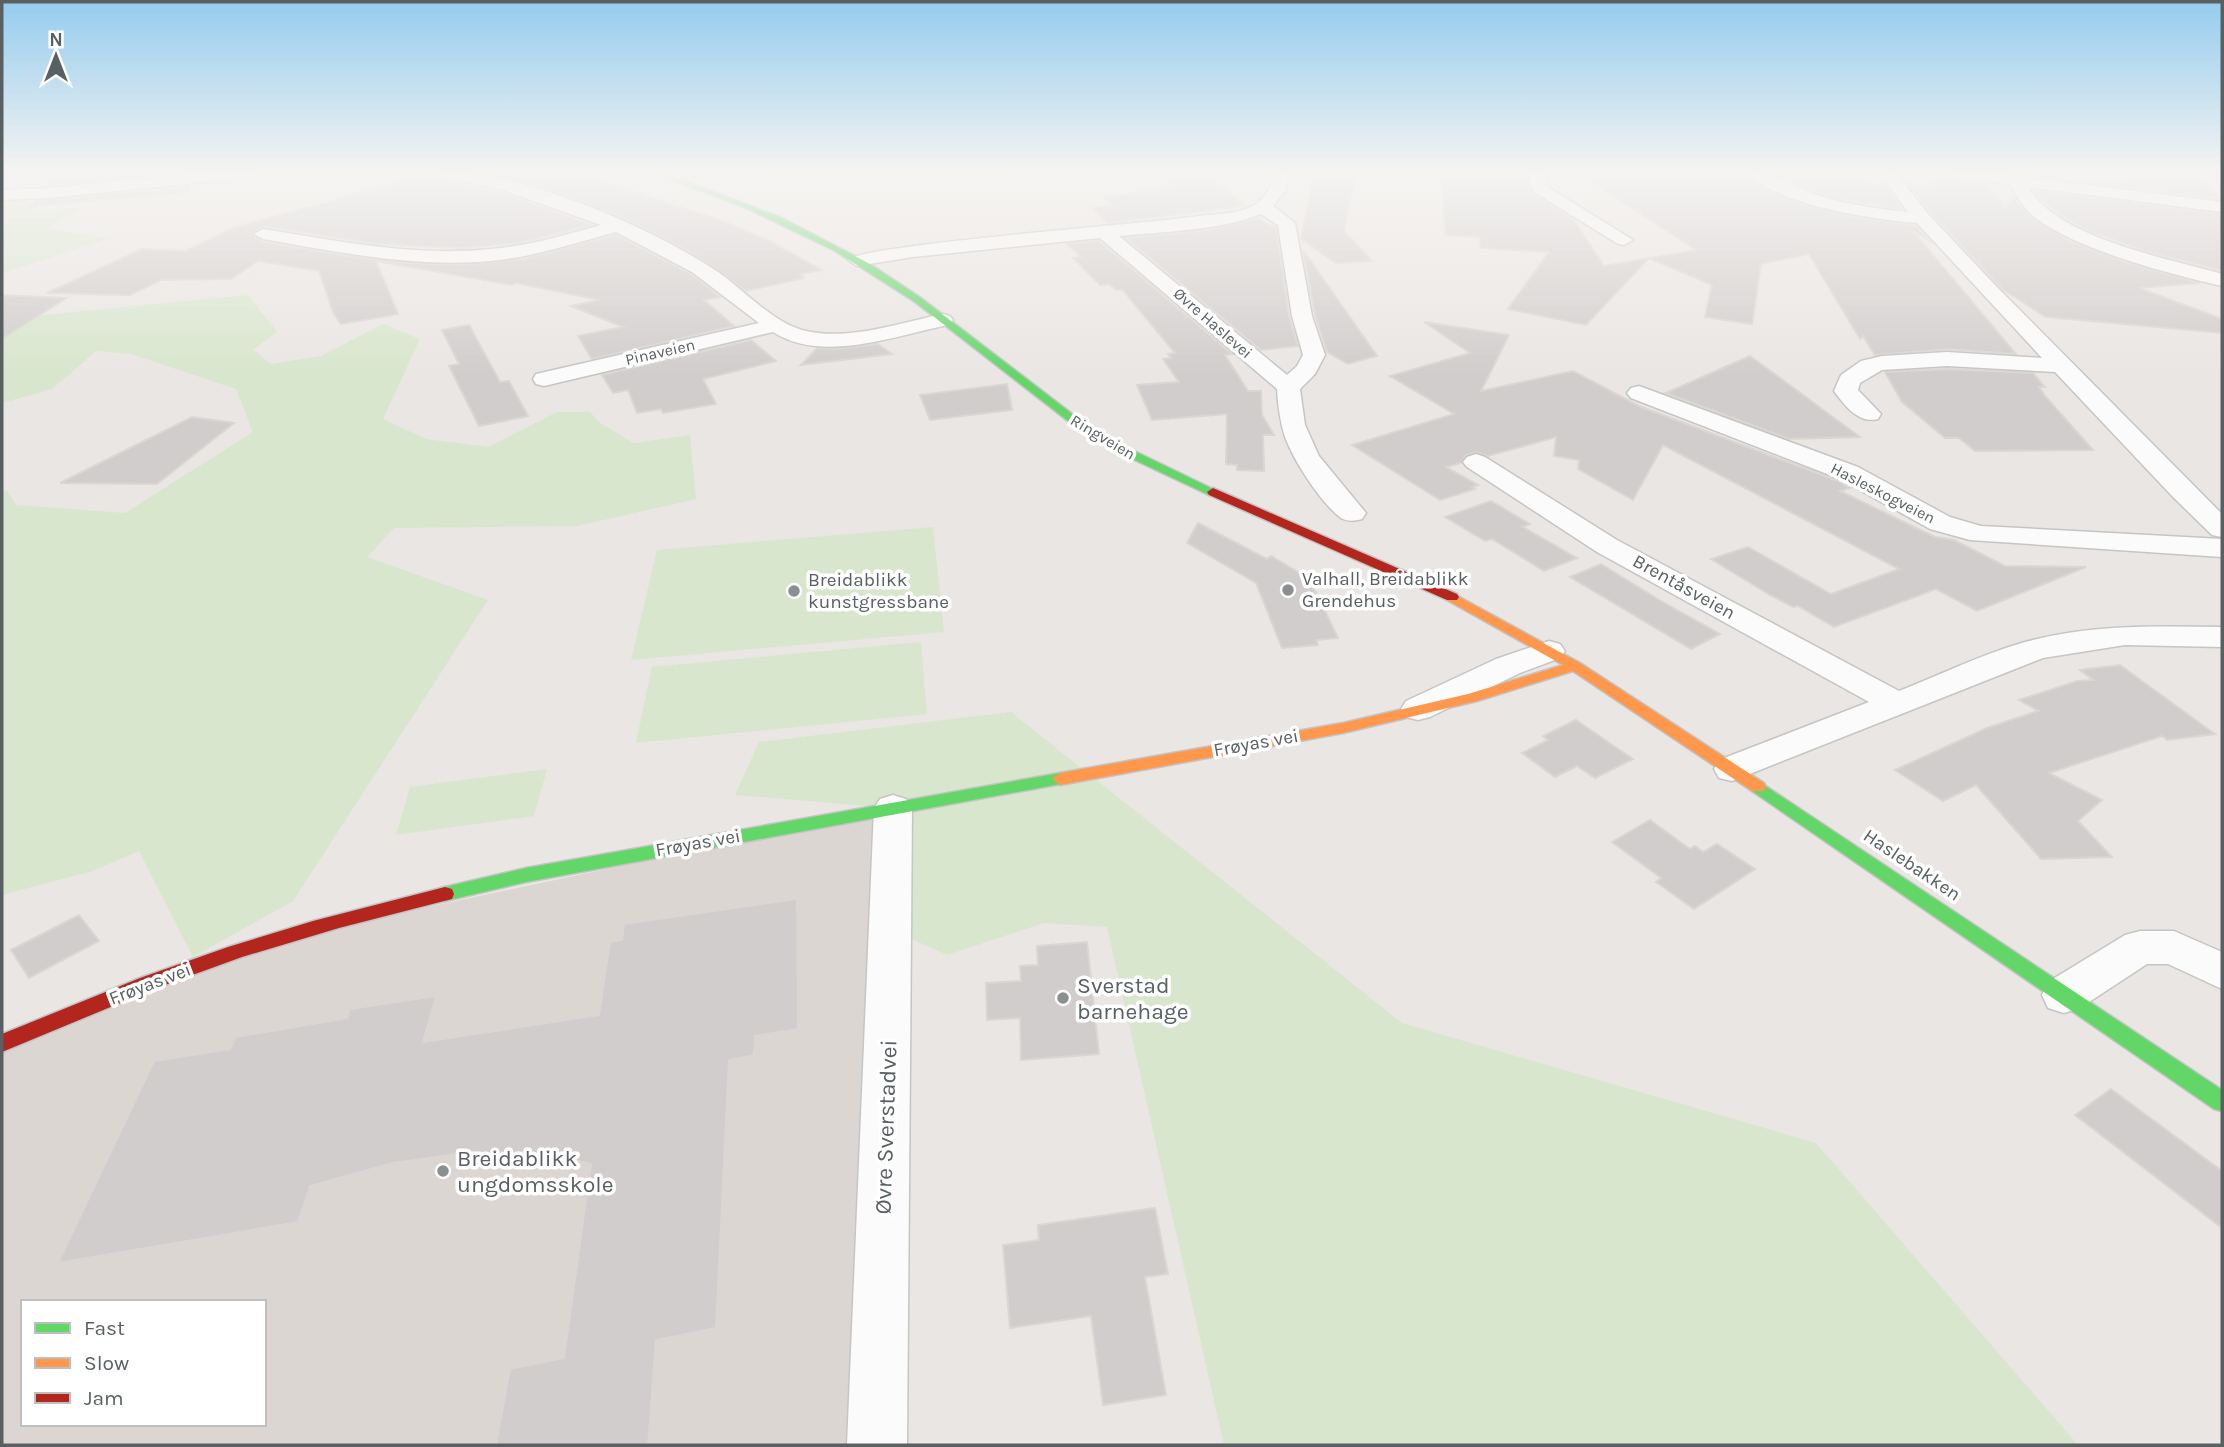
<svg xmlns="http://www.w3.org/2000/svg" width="2224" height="1447" font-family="Karla,sans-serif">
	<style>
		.education { fill: #dcd6d2; fill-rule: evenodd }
		.green { fill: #d8e6cd }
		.building { fill: #d1cdcc; stroke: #dad6d2; stroke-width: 2 }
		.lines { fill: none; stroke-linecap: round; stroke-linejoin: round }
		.street-casing { stroke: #c5c5c4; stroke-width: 3 }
		.fast-casing { stroke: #c3c4c3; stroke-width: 3 }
		.slow-casing { stroke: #c3c4c3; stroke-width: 3 }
		.jam-casing { stroke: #c3c4c3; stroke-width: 3 }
		.street { fill: #fcfbfb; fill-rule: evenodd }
		.fast { fill: #63d668; fill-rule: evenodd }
		.slow { fill: #ff974d; fill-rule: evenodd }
		.jam { fill: #b3261e; fill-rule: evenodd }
		.poi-dot { fill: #8c8f8f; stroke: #fff; stroke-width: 2.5 }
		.labels { text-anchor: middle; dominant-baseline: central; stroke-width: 7; stroke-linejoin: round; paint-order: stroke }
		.far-street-label { font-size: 16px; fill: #596062; stroke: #fff }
		.poi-label { font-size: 19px; fill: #596062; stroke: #fff; text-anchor: start }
		.street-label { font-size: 19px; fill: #596062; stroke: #fff }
		.near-poi-label { font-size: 23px; fill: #596062; stroke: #fff; text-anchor: start }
		.near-street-label { font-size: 23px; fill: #596062; stroke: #fff }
	</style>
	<rect width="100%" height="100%" fill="#eae6e3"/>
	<path class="education" d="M893,808L892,930L877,1445H2V1040L193,957ZM23,1302H264V1424H23Z"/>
	<g class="green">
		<polygon points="2,194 18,195 37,211 82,207 48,228 107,239 2,273"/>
		<polygon points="248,295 277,332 253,350 271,364 321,356 383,324 420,339 383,419 426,439 488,447 557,412 590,412 600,423 634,443 690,435 696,499 577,526 394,528 367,557 488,600 293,901 193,957 139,851 92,871 2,895 2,491 7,491 16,505 125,513 253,432 236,389 131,354 96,351 52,389 2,403 2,333 24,317"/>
		<polygon points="933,527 944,632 631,660 657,550"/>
		<polygon points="921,642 927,714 636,743 652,667"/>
		<polygon points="1011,712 1402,1023 1816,1143 2078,1445 1224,1445 1107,927 1044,923 947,955 892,930 892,808 735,795 759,742"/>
		<polygon points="547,769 534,816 396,835 410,787"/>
	</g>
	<g class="building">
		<polygon points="52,172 177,172 44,186"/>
		<polygon points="400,172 430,172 433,178 502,193 592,225 519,243 462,248 377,244 263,226 252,235 263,242 347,256 405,263 462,265 523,259 616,235 691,274 720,297 704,300 734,326 592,359 578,336 623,327 571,306 600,300 516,283 512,285 376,261 398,314 341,324 334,314 319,271 258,261 231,279 161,280 130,295 47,293 142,249 186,251 233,228 398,183"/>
		<polygon points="479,172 574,172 728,223 771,242 822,270 800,274 804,278 746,291 691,252 630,221 564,195"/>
		<polygon points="1314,172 1356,172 1344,231 1372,261 1336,263 1301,239"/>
		<polygon points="1442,172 1505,172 1505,178 1526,179 1535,195 1573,219 1604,266 1696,250 1589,180 1744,172 1760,186 1802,204 1851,217 1916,226 1932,243 1913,231 2016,354 1947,349 1875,355 1863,336 1860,339 1809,254 1761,264 1752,324 1705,317 1712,285 1649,258 1586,325 1508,309 1549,252 1481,248 1480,237 1445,235"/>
		<polygon points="1767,172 1856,172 1864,183 1885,185 1902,209 1832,197"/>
		<polygon points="2114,172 2193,172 2222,199 2092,182 2137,182"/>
		<polygon points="1210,177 1245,206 1107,223 1093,208 1113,206 1103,197 1175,187 1168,180"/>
		<polygon points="1931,178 1987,184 2005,206 2015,198 2031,217 2070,241 2122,261 2200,283 2139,288 2222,319 2222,333 2046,317 2002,289 1930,212 1910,186 1933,188 1929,183 1935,183"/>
		<polygon points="189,186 189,192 32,206 35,201"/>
		<polygon points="2034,190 2222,214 2222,271 2145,251 2089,231 2065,218 2045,203"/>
		<polygon points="1259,218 1266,224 1276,227 1289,316 1298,346 1261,350 1126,238 1211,230"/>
		<polygon points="1099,241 1232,354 1225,355 1248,391 1261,391 1262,415 1274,435 1263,435 1264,471 1237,470 1237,465 1226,464 1227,414 1152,420 1137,385 1179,382 1163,359 1171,358 1168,354 1175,353 1122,289 1116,290 1109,284 1100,285 1073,258 1081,257 1067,244"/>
		<polygon points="1303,250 1377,356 1348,364 1327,352 1315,315"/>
		<polygon points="2,295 66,298 2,339"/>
		<polygon points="1424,322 1509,335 1481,391 1573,371 1639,406 1838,481 1850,488 1840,491 1935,537 1954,540 2005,566 2086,567 1977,611 1936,589 1834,627 1798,606 1793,607 1770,595 1711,559 1748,547 1831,594 1899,569 1663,445 1633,500 1578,469 1579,460 1554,456 1556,437 1488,456 1477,452 1466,455 1461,463 1446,467 1478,485 1472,487 1475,489 1440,500 1352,445 1454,414 1390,376 1470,353"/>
		<polygon points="469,325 500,382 509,381 528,416 479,426 449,366 459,364 442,330"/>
		<polygon points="751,340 776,361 703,379 716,404 663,413 661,409 637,413 628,390 613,393 602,375"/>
		<polygon points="878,344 892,354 801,365 817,348 835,349"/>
		<polygon points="1750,356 1818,406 1860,437 1789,439 1666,393"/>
		<polygon points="1947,369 2033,373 2045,387 2039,387 2045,396 2093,450 1975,451 1959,438 1945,438 1902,402 1885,372"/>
		<polygon points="1007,384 1012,410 930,420 920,395"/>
		<polygon points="192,417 234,423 157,484 60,483"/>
		<polygon points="1491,501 1530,524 1523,527 1577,558 1544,571 1492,539 1485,541 1445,517"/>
		<polygon points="1198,523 1267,559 1271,556 1298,572 1316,592 1338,638 1316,640 1318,645 1282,648 1256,583 1187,543"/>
		<polygon points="1601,564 1661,601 1720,634 1691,649 1570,577"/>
		<polygon points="2120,665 2215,734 2167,740 2162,736 2049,773 2102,800 2078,821 2112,857 2041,859 1976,785 1943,801 1895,770 1987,728 2038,711 2019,700 2077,681 2093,680 2080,670"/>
		<polygon points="1576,720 1633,759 1595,778 1577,766 1555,777 1522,753 1548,740 1543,736"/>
		<polygon points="1650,820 1690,849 1695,846 1703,852 1717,844 1755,869 1694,909 1656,882 1661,878 1612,842"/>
		<polygon points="797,899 798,1029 755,1036 754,1055 729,1060 716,1328 656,1340 648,1445 496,1445 510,1369 564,1358 591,1164 550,1154 524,1152 464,1153 393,1163 310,1186 298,1222 58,1263 154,1061 230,1049 236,1037 347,1018 350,1009 436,996 423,1042 599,1015 610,942 622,940 624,924"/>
		<polygon points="79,915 99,941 29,978 11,950"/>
		<polygon points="1087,942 1099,1054 1021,1060 1020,1018 987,1020 986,983 1021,981 1020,966 1038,965 1037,946"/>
		<polygon points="2111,1089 2222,1171 2222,1228 2075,1115"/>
		<polygon points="1155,1208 1168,1274 1145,1277 1166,1395 1103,1405 1091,1316 1010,1328 1003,1245 1039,1240 1038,1225"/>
	</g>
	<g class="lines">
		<g class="street-casing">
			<g id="street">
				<polygon points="205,172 261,172 253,177 49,198 2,200 2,190 49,188"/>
				<path d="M432,172C444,172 457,171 469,173C545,183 651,228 715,270C741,287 772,322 802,330C846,342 899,323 943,314L950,316L953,320L950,324L943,326C892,337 821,363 773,332L544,386L536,384L533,379L536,374L759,323L692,272L616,232C575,243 533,257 491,261C414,268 338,252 263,239L254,234L263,229C338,241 415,257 491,249C529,246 565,235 601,225L503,190L434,175Z"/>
				<path d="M1273,172H1289L1285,191L1273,206L1295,223L1312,316L1325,355L1315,374L1300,389L1305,425L1319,456L1366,513L1362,519C1354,521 1348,522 1341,518C1320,502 1294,461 1285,437C1280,421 1278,406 1277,389L1100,238L913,257L857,266L848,260C859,245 1156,223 1199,216C1217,214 1241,214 1256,204C1268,196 1270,185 1273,172ZM1261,214L1278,225L1292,316L1303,355L1297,366L1287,375L1119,236C1162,232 1222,230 1261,214Z"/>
				<polygon points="1528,172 1544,172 1548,187 1633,240 1624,245 1618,244 1536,193 1529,183"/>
				<path d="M1747,172C1774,172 1795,188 1820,196C1849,205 1879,209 1908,212L1879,172H1895L1928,214L1994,284L2222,514V537L2212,535L2173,497L2055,372L1947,366L1882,370L1860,383L1858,390L1881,414L1878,419C1859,424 1845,406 1834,391L1841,375L1861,361L1882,356L1947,352L2042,358L1917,223C1872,219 1778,206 1747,172Z"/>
				<path d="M1944,172H1990L2222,202V212L2028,187C2058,239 2167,258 2222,274V286C2170,274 2073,249 2032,215C2023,207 2016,195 2010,184L1952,177Z"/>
				<polygon points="1639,386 1858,467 1950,517 1981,526 2222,539 2222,557 1970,540 1930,529 1840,479 1631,398 1627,393 1631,388"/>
				<path d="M1476,454L1485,457L1617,540L1899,691C1940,675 1982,654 2025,642C2090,624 2155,626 2222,627V647L2125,645L2043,658L1732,781L1719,778L1714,769L1719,760L1869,702L1597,552L1467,467L1463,462L1467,457Z"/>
				<polygon points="1549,641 1560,644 1565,651 1560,658 1520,673 1430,717 1418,720 1406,717 1401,709 1406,701 1496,659"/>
				<polygon points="893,795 906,799 912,808 907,1445 847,1445 874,808 880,799"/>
				<polygon points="2140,931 2174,931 2222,952 2222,989 2168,964 2147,964 2080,1008 2064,1013 2048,1008 2042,995 2048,982 2125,935"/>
			</g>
		</g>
		<g class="fast-casing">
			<g id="fast">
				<polygon points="652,172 662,172 782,218 870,264 921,298 1080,420 1130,449 1219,492 1213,496 1209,495 1122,454 1072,424 915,302 835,251 746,208"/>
				<polygon points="1060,773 1066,775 1068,779 1066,783 526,882 445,901 438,899 436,894 438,889 445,887 526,868"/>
				<polygon points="1758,781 2222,1090 2222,1111 2214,1109 1752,791 1750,787 1752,783"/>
			</g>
		</g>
		<g class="slow-casing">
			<polygon id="slow" points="1452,593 1580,663 1764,783 1766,787 1764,791 1752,791 1573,671 1477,701 1343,733 1060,785 1052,779 1060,773 1343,723 1468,694 1563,665 1447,600 1445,597 1447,594"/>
		</g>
		<g class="jam-casing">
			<g id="jam">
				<polygon points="1213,488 1457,594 1459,597 1457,600 1447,600 1209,495 1207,492"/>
				<polygon points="445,887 452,889 454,894 452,899 339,928 242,957 154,989 2,1052 2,1034 140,978 228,947 313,921"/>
			</g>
		</g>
		<use href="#street" class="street"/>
		<use href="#fast" class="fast"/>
		<use href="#slow" class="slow"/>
		<use href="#jam" class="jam"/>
	</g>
	<linearGradient id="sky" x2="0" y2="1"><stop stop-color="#94ccee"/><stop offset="0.46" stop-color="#f6f4f2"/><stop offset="1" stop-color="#f6f4f2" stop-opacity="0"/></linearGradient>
	<rect width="2224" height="375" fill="url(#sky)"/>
	<g class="poi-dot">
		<circle cx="1288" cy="590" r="7"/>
		<circle cx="794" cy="591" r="7"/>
		<circle cx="1063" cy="998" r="7"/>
		<circle cx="443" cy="1171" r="7"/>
	</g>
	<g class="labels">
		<g class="far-street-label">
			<text transform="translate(1213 323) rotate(41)">Øvre Haslevei</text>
			<text transform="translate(660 352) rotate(-13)">Pinaveien</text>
			<text transform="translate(1103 437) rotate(31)">Ringveien</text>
			<text transform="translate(1883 493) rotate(27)">Hasleskogveien</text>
		</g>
		<g class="poi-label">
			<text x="1302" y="579">Valhall, Breidablikk<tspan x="1302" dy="22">Grendehus</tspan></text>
			<text x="808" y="580">Breidablikk<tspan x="808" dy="22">kunstgressbane</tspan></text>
		</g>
		<g class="street-label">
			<text transform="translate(1684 587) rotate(29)">Brentåsveien</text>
			<text transform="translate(1256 743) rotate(-10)">Frøyas vei</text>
			<text transform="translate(698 843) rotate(-10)">Frøyas vei</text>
			<text transform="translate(1912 865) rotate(34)">Haslebakken</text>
			<text transform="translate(150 984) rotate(-21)">Frøyas vei</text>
		</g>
		<g class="near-poi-label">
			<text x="1077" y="985">Sverstad<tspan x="1077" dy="26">barnehage</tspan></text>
			<text x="457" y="1158">Breidablikk<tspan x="457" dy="26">ungdomsskole</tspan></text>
		</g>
		<g class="near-street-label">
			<text transform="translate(886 1127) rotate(-88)">Øvre Sverstadvei</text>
		</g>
	</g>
	<rect width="2224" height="1447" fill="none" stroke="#596062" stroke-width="7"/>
	<rect x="21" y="1300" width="245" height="126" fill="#ffffff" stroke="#bdbfc0" stroke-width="2"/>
	<rect x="35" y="1323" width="35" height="10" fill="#63d668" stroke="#bdbfc0" stroke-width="2"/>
	<text x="84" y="1335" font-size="21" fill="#596062">Fast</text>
	<rect x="35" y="1358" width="35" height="10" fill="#ff974d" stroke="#bdbfc0" stroke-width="2"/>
	<text x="84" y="1370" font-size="21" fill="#596062">Slow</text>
	<rect x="35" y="1393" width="35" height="10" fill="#b3261e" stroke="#bdbfc0" stroke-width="2"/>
	<text x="84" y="1405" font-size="21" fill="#596062">Jam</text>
	<g transform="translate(56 56)" stroke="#ffffff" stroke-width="5" paint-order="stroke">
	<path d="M0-5L12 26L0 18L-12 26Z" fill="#596062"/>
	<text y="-10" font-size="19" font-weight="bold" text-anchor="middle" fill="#596062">N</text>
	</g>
</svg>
